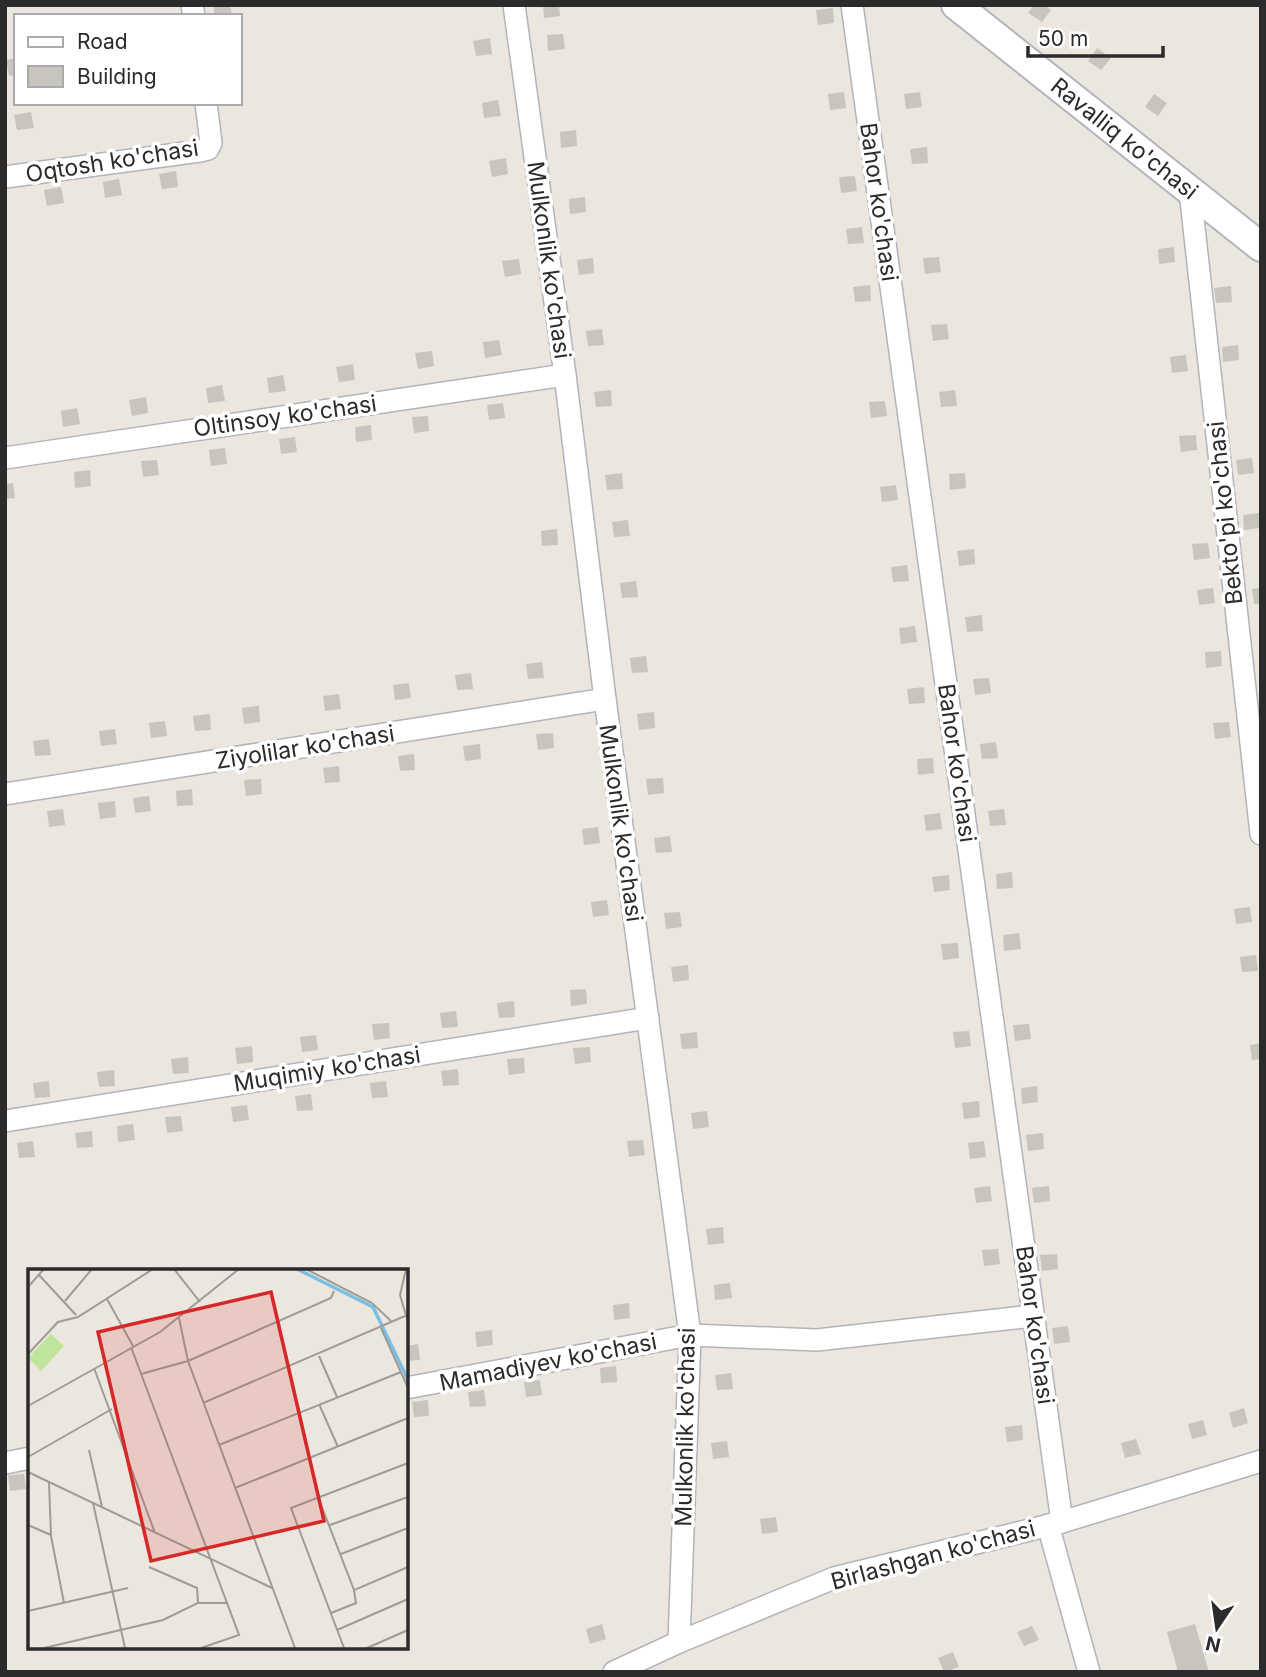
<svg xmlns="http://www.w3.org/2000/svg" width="1266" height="1677" font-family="Inter,sans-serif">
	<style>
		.building { fill: #c7c5bd }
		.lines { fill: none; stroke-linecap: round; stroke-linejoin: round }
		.street-casing { stroke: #b2b3bd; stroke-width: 24 }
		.secondary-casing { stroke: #b2b3bd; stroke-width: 32 }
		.street { stroke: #fff; stroke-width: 21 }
		.secondary { stroke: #fff; stroke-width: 28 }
		.labels { text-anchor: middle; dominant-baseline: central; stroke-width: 7; stroke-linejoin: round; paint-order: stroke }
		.street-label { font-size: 23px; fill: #2b2b2b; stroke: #fff }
		.inset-river { fill: none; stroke: #7abfe5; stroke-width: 3.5 }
		.inset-road { fill: none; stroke: #9e9c96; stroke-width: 2 }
		.view { fill: #d62828; fill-opacity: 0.15; stroke: #d62828; stroke-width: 3.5 }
		.inset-edge { fill: none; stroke: #2b2b2b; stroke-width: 3.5 }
	</style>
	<rect width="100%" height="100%" fill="#ebe7de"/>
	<g class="building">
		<polygon points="213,5 230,5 232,15 215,16"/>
		<polygon points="543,5 559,5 560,16 544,18"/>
		<polygon points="1034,5 1045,5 1051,10 1042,22 1028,13"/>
		<polygon points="833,8 834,23 818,25 816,10"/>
		<polygon points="563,34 565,49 548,51 547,35"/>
		<polygon points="490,38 492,54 476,56 473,41"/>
		<polygon points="1097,48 1111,58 1101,70 1088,61"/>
		<polygon points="16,58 16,75 9,76 6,60"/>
		<polygon points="844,92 846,108 830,110 828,94"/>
		<polygon points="920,92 922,107 906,109 904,94"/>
		<polygon points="1154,94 1167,103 1158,116 1145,107"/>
		<polygon points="498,100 501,116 484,118 482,103"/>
		<polygon points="31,112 34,128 17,130 14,115"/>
		<polygon points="576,130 577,146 561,148 560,132"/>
		<polygon points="927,147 928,163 912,164 910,149"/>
		<polygon points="506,158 508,174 492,177 489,161"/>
		<polygon points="176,171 178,187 162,189 159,174"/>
		<polygon points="855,176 857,191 841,193 839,177"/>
		<polygon points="119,179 122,195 105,198 103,182"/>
		<polygon points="61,187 64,203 47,206 44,190"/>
		<polygon points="585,197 586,212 570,214 569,199"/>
		<polygon points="862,227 864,243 848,244 846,229"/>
		<polygon points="1174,247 1175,262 1159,264 1158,249"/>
		<polygon points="939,257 941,272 925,274 923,258"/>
		<polygon points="593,258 594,273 579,275 577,260"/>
		<polygon points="519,259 521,274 505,277 502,261"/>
		<polygon points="870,285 871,301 855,302 853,287"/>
		<polygon points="1231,286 1232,302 1216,303 1214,288"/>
		<polygon points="947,324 949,339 933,341 931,325"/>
		<polygon points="602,329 604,345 588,346 586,331"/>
		<polygon points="499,340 502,355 485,358 483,342"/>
		<polygon points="1238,345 1239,360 1223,362 1222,347"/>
		<polygon points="432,351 434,366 418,369 415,353"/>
		<polygon points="1186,355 1188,371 1172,373 1170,357"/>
		<polygon points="353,364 355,380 339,382 336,367"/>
		<polygon points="283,375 286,391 269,393 267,378"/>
		<polygon points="222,385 225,401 208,403 206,388"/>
		<polygon points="611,390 612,406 596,407 594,392"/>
		<polygon points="955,390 957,406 941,407 939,392"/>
		<polygon points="146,397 148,413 132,416 129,400"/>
		<polygon points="885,401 887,416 871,418 869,402"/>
		<polygon points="503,403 505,418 489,420 487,405"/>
		<polygon points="77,408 80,424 63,427 61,411"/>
		<polygon points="428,416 429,431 414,433 412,417"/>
		<polygon points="371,425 372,440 356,442 355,427"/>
		<polygon points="1196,435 1197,450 1181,452 1179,436"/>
		<polygon points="295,437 297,452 281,454 279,439"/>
		<polygon points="225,448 227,464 211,466 209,450"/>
		<polygon points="1252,458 1254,473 1238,475 1236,460"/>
		<polygon points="157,460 159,475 143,477 141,461"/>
		<polygon points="90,470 91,486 75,488 74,472"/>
		<polygon points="622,473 623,489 607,490 605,475"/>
		<polygon points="965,473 966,488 950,490 949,474"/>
		<polygon points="13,483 15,498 5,499 5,484"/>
		<polygon points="896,485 898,500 882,502 880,487"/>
		<polygon points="1259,513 1260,528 1244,530 1243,515"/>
		<polygon points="628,520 630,536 614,537 612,522"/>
		<polygon points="557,529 558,545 542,546 541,531"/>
		<polygon points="1208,543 1210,558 1194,560 1192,544"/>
		<polygon points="974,549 975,564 959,566 957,551"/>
		<polygon points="907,565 909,581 893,582 891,567"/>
		<polygon points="636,581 638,597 622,598 620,583"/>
		<polygon points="1213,588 1215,603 1199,605 1197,590"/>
		<polygon points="1261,588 1261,604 1254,604 1252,589"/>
		<polygon points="982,615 983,631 967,632 965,617"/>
		<polygon points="915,626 917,642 901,644 899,628"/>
		<polygon points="1221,651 1222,666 1206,668 1205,652"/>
		<polygon points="646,656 648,672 632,673 630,658"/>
		<polygon points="542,662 544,678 528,679 526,664"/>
		<polygon points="471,673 473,689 457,690 455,675"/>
		<polygon points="989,678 991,693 975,695 973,679"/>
		<polygon points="409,683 411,698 395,700 393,685"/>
		<polygon points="924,687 925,703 909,704 907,689"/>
		<polygon points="339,694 341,709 325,711 323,696"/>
		<polygon points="259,706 260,722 244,724 242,708"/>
		<polygon points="654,712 655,728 639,730 637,714"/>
		<polygon points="210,714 211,730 195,731 193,716"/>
		<polygon points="165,721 167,736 151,738 149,723"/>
		<polygon points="1229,722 1231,737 1215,739 1213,723"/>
		<polygon points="115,729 117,744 101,746 99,731"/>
		<polygon points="553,733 554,748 538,750 536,734"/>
		<polygon points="49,739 51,755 35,756 33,741"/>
		<polygon points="996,742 998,758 982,759 980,744"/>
		<polygon points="480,744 481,759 465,761 463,746"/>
		<polygon points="414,754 415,770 400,771 398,756"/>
		<polygon points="933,758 934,773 918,775 917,759"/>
		<polygon points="339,766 340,782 325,783 323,768"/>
		<polygon points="663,778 664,793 648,795 646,779"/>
		<polygon points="261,779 262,794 246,796 244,780"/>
		<polygon points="192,789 193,805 177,806 176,791"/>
		<polygon points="149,796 151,811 135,813 133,798"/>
		<polygon points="115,801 116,817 100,819 98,803"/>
		<polygon points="63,809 65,825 49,827 47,811"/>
		<polygon points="1004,809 1006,825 990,826 988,811"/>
		<polygon points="940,813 942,829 926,831 924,815"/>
		<polygon points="598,827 600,843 584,845 582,829"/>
		<polygon points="670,836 672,852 656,853 654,838"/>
		<polygon points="1012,872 1013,888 997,889 996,874"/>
		<polygon points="949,875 950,890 934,892 932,877"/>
		<polygon points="607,900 609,915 593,917 591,902"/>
		<polygon points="1250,907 1252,922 1236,924 1234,909"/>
		<polygon points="680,912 682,927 666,929 664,913"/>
		<polygon points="1019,933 1021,949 1004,951 1003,935"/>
		<polygon points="958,943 959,958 943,960 941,944"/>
		<polygon points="1256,955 1258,971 1242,972 1240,957"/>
		<polygon points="688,965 689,980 673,982 671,967"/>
		<polygon points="586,989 587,1004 571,1006 570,990"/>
		<polygon points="514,1001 515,1017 499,1018 497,1003"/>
		<polygon points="456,1011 458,1027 442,1028 440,1013"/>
		<polygon points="389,1023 390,1038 374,1040 372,1024"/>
		<polygon points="1029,1024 1031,1039 1015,1041 1013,1025"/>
		<polygon points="969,1031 971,1046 955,1048 953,1032"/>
		<polygon points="697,1032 698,1048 682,1049 680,1034"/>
		<polygon points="316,1035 318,1050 302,1052 300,1037"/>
		<polygon points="1261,1043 1261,1059 1252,1060 1250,1045"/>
		<polygon points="252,1046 253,1062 237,1064 235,1048"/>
		<polygon points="590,1047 591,1062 575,1064 573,1048"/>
		<polygon points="188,1057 189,1073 173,1074 171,1059"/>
		<polygon points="524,1058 525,1073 509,1075 507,1059"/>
		<polygon points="458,1069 459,1085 443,1086 441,1071"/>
		<polygon points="114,1070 115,1086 99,1087 97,1072"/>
		<polygon points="49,1081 50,1097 35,1098 33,1083"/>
		<polygon points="386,1081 388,1097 372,1098 370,1083"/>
		<polygon points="1037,1086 1038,1102 1022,1104 1021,1088"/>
		<polygon points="311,1094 313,1110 297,1111 295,1096"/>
		<polygon points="979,1101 980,1117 964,1119 962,1103"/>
		<polygon points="247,1105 249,1120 233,1122 231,1107"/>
		<polygon points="707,1111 709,1127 693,1129 691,1113"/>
		<polygon points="181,1116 183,1131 167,1133 165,1117"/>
		<polygon points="133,1124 135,1140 118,1142 117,1126"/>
		<polygon points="92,1131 93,1147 77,1148 75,1133"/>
		<polygon points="1043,1133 1044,1149 1028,1151 1026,1135"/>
		<polygon points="643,1140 645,1155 629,1157 627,1141"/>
		<polygon points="33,1141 35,1157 19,1158 17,1143"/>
		<polygon points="984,1141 986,1157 970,1159 968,1143"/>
		<polygon points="990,1186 992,1201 976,1203 974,1188"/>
		<polygon points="1049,1186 1050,1201 1034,1203 1032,1188"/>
		<polygon points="723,1227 724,1243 708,1245 706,1229"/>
		<polygon points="998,1249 1000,1264 984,1266 982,1250"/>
		<polygon points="1057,1254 1058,1269 1042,1271 1040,1255"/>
		<polygon points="730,1283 732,1298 715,1300 714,1285"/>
		<polygon points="629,1303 630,1318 614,1320 613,1305"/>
		<polygon points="1068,1326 1070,1342 1054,1344 1052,1328"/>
		<polygon points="492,1330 493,1345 477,1347 475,1332"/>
		<polygon points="418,1344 420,1360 406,1361 406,1346"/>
		<polygon points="616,1366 617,1382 601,1383 600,1368"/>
		<polygon points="731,1373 733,1389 717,1390 715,1375"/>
		<polygon points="540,1380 542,1395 526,1397 524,1382"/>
		<polygon points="484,1390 486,1406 470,1407 468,1392"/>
		<polygon points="428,1400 429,1416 414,1417 412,1402"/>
		<polygon points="1244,1408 1248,1423 1233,1428 1229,1413"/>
		<polygon points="1203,1420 1207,1435 1192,1439 1188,1424"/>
		<polygon points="1022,1425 1023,1440 1007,1442 1005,1427"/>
		<polygon points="1136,1439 1141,1454 1125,1458 1121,1443"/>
		<polygon points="727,1441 729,1457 713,1459 711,1443"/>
		<polygon points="24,1474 26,1489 10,1491 8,1475"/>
		<polygon points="776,1517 778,1532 762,1534 760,1519"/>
		<polygon points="602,1624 606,1639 590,1644 586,1629"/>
		<polygon points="1195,1624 1209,1672 1178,1672 1167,1632"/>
		<polygon points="1032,1626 1039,1640 1024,1646 1017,1632"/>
		<polygon points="953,1652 959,1667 944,1672 938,1658"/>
	</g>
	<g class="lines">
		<g class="street-casing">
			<g id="street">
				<polyline points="192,5 194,16"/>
				<polyline points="514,5 565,375 605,699 690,1335 679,1642"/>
				<polyline points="852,5 1062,1522"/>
				<polyline points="5,177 200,151 208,149 211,143 206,103"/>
				<polyline points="1190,191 1261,834"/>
				<polyline points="5,458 565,375"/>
				<polyline points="5,794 605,699"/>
				<polyline points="5,1121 648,1018"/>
				<polyline points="406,1388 690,1335 817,1340 1033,1316"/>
				<polyline points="5,1463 30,1458"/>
				<polyline points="1048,1525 1089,1672"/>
				<polyline points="614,1672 679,1642 834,1578 1062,1522 1261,1461"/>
			</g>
		</g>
		<g class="secondary-casing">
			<g id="secondary">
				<path id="s1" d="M956,5L1261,247"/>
			</g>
		</g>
		<use href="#street" class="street"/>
		<use href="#secondary" class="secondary"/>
	</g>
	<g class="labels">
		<g class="street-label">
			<text stroke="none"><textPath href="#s1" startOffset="215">Ravalliq ko'chasi</textPath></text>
			<text transform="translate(112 161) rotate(-9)">Oqtosh ko'chasi</text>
			<text transform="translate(879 202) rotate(82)">Bahor ko'chasi</text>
			<text transform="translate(549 260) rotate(82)">Mulkonlik ko'chasi</text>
			<text transform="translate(285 416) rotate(-8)">Oltinsoy ko'chasi</text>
			<text transform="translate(1225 513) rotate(-96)">Bekto'pi ko'chasi</text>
			<text transform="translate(305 747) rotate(-9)">Ziyolilar ko'chasi</text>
			<text transform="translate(957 763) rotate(82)">Bahor ko'chasi</text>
			<text transform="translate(621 823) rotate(82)">Mulkonlik ko'chasi</text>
			<text transform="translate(327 1069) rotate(-9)">Muqimiy ko'chasi</text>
			<text transform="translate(1035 1325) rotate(82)">Bahor ko'chasi</text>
			<text transform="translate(548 1362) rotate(-11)">Mamadiyev ko'chasi</text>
			<text transform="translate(685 1427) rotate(-89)">Mulkonlik ko'chasi</text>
			<text transform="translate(933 1555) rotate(-15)">Birlashgan ko'chasi</text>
		</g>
	</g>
	<g transform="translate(28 1269)">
		<rect width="380" height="380" fill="#ebe7de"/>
		<path d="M23,65L36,77L13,102L0,89Z" fill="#bfe49c"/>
		<path class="inset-river" d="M269,0L345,38L380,111"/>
		<path class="inset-road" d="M146,0L172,33M278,0L344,34L363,52M378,0L372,26L380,53M11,6L48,46M380,7V37M0,18L16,0M79,30L105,77M37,32L64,0M151,49L160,92L267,379M353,59L380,119M103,78L211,366L173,379M0,85L30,53L50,48L125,0M291,87L309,128M66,99L127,264M113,105L160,92L303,29L306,22M175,134L377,47M291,135L310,178M0,137L132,63L211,0M191,176L373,103M61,181L74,238M0,188L84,140M0,203L244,319M21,213L23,267L36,334M207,219L380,149M290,228L326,321M65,234L97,379M0,256L23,266M302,256L380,228M313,285L380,259M170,334H200M0,342L100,319M303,344L328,334L326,321L380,298M309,361L380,330M16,379L135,351L170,334L169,319L121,298M316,379L263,239L380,194M339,379L380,361"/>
		<path class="view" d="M243,23L296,252L123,292L70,63Z"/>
		<rect width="380" height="380" class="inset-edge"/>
	</g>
	<rect width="1266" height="1677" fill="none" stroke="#2b2b2b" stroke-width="14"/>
	<rect x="14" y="14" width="228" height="91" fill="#ffffff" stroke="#aaaaaa" stroke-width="2"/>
	<rect x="28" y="37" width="35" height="10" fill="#ffffff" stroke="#aaaaaa" stroke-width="2"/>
	<text x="77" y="49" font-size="21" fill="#2b2b2b">Road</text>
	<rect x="28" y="66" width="35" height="21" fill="#c7c5bd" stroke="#aaaaaa" stroke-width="2"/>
	<text x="77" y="84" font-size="21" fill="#2b2b2b">Building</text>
	<g transform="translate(1217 1628) rotate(193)" stroke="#ffffff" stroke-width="5" paint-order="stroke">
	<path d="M0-5L12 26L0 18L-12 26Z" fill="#2b2b2b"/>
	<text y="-10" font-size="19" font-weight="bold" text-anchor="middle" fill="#2b2b2b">N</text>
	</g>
	<path d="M1028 46v10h135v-10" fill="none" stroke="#2b2b2b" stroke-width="3.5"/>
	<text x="1038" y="46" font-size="21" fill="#2b2b2b" stroke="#ffffff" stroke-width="5" paint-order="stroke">50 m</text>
</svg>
